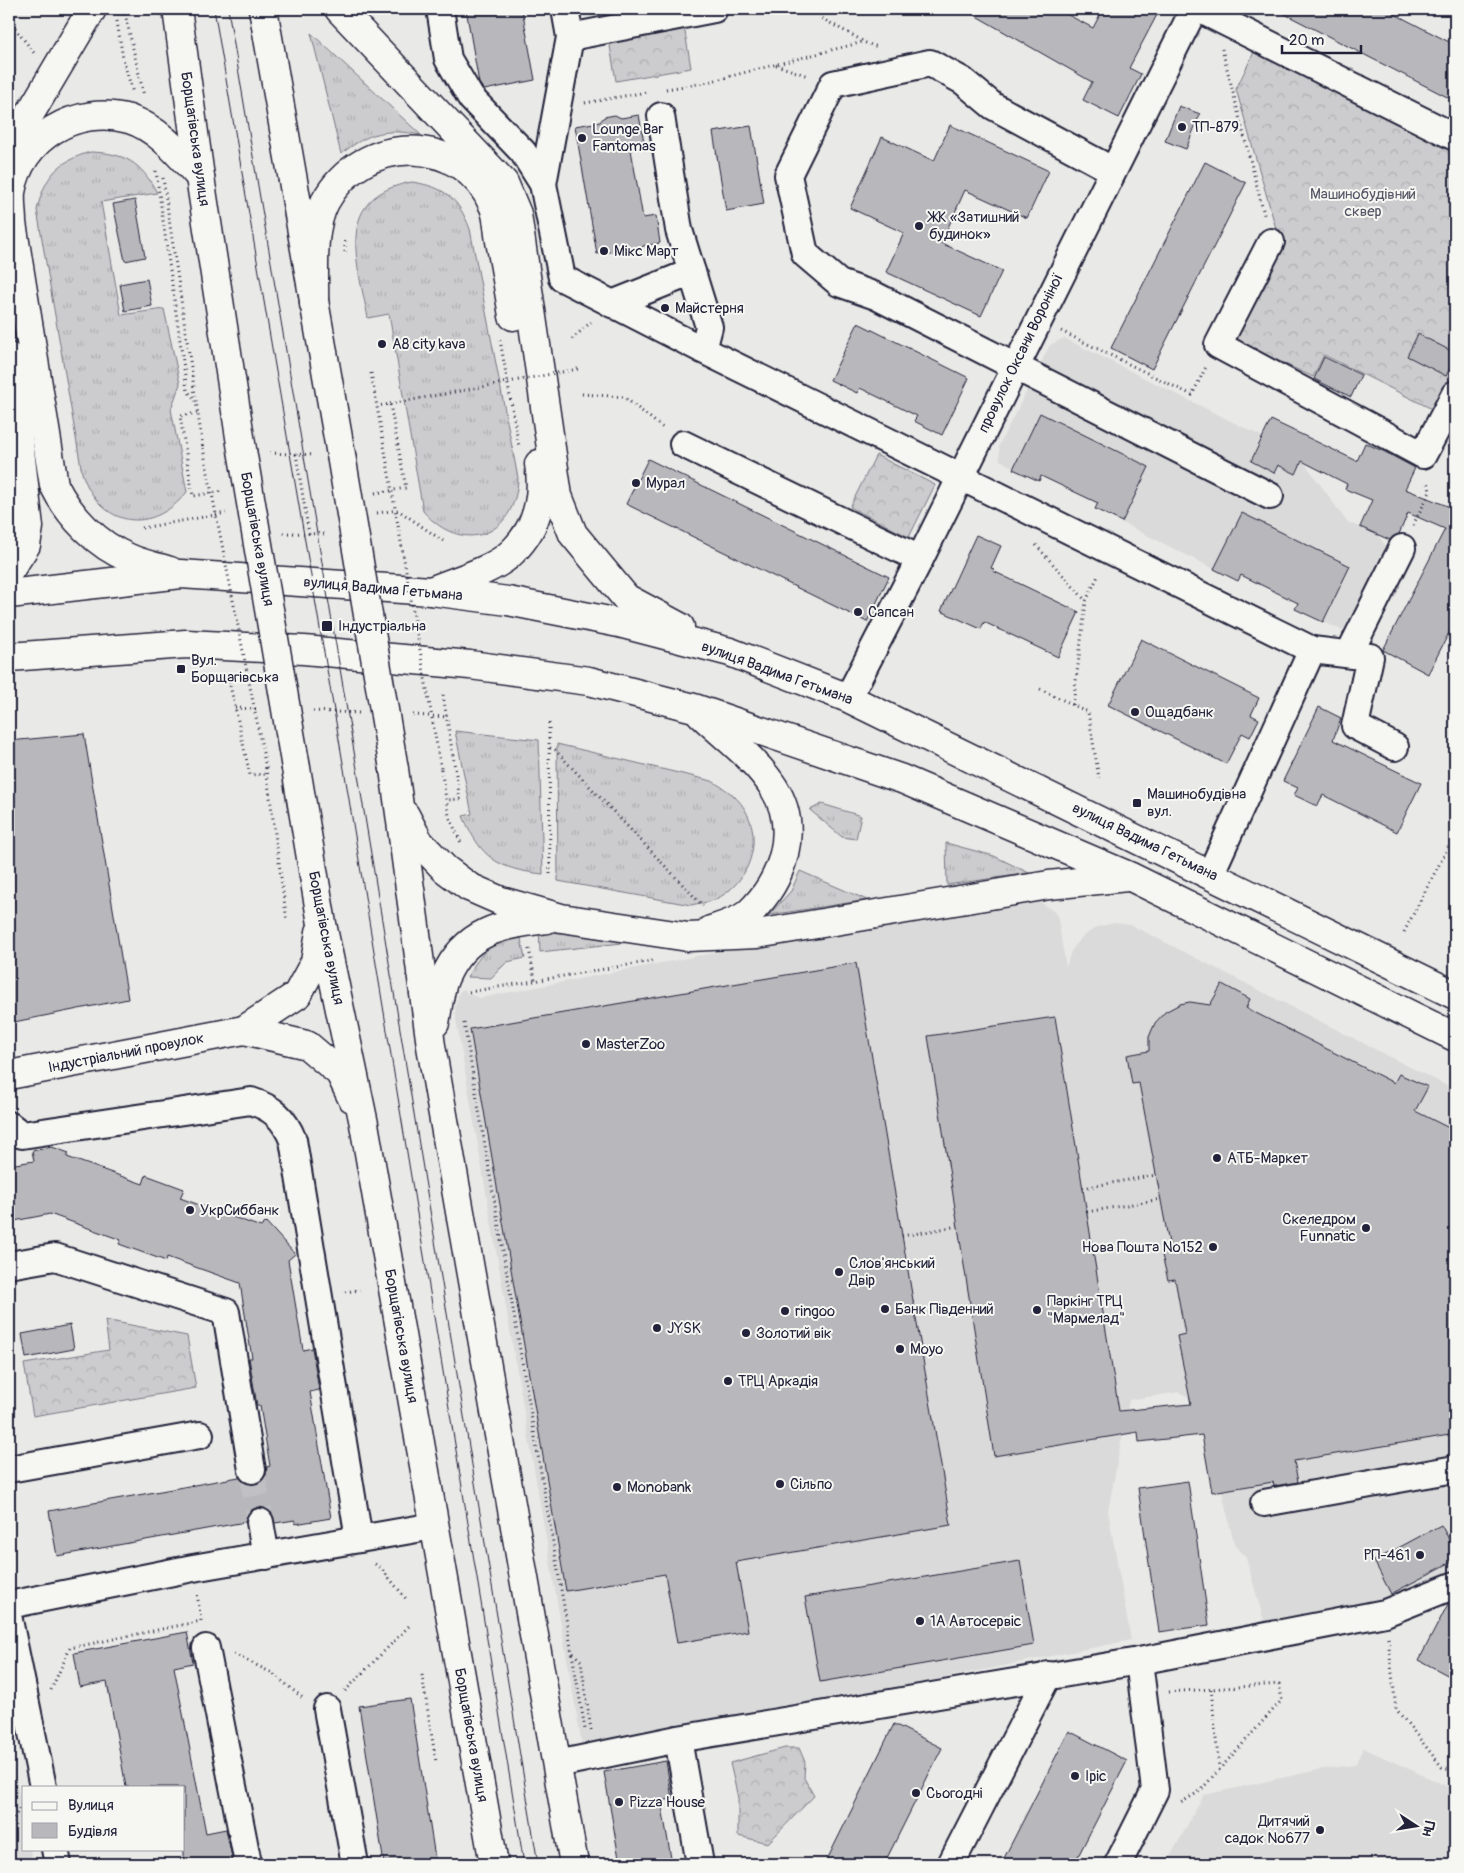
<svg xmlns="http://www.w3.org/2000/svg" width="1464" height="1873" font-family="Pangolin,sans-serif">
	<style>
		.built { fill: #dadada }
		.grass { fill: url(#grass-tufts); stroke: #777784 }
		.forest { fill: url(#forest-crowns); stroke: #777784 }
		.building { fill: #b8b8bc; stroke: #22223b }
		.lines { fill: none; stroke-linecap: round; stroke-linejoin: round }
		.minor-tunnel { stroke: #c1c1c5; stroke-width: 26; stroke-dasharray: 26 13; stroke-linecap: butt }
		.minor-casing { stroke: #22223b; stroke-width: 30 }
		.major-casing { stroke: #22223b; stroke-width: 31 }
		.path { stroke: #22223b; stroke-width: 3; stroke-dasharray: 1 4; stroke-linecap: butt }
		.minor { stroke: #f6f6f2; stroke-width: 26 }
		.major { stroke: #f6f6f2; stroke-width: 28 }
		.tram { stroke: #22223b; stroke-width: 1 }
		.major-bridge-casing { stroke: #22223b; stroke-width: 31; stroke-linecap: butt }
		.path-bridge { stroke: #22223b; stroke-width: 3; stroke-dasharray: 1 4; stroke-linecap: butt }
		.major-bridge { stroke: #f6f6f2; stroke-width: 28 }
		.poi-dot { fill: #22223b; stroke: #f6f6f2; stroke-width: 2 }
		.labels { text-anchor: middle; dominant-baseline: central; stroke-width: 4; stroke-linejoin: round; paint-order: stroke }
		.poi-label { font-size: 15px; fill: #22223b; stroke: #f6f6f2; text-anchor: start }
		.street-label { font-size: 15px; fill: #22223b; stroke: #f6f6f2 }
		.park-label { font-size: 15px; fill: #555567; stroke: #f6f6f2 }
	</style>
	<defs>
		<pattern id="grass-tufts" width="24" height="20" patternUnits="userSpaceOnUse" patternTransform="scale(1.25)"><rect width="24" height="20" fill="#ccccce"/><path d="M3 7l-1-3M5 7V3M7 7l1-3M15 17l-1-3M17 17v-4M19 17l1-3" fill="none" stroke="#afafb2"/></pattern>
		<pattern id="forest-crowns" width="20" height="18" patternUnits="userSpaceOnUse" patternTransform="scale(1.25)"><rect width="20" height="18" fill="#ccccce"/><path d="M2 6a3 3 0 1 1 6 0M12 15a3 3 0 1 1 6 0" fill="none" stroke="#afafb2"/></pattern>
	</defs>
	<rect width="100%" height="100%" fill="#e9e9e7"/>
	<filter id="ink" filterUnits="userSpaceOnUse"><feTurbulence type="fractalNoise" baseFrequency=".02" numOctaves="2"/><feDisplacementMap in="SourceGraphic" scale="10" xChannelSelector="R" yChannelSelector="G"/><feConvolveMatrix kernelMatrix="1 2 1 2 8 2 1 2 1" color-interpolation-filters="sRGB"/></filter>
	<g filter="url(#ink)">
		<g class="built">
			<polygon points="1064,338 1299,455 1347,522 1377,534 1385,545 1377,574 1348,633 1295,609 1298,603 1242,575 1238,581 1095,509 1097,503 1041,476 1039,481 1000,460 999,445 1050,345"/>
			<polygon points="1039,901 1057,914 1066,967 1071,951 1082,937 1097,927 1114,923 1131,925 1455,1090 1455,1567 1400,1598 1264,1621 1246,1558 1234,1543 1218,1475 1196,1401 1179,1392 1129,1400 1108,1511 1131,1640 583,1751 456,1019 455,1006 460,991 464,989 468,994 480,998 847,927 848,934"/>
			<polygon points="9,1745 24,1817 24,1849 30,1849 33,1864 9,1864"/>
			<polygon points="1363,1748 1455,1790 1455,1864 1166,1864 1204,1795 1322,1769 1355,1765"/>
		</g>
		<g class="grass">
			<path d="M311,33L421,135C386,128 369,132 341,154Z"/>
			<path d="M90,152C125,153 141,162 157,193L101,202L121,315L164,309L180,384L171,409L187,492C151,536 100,527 82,473L37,210C45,176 57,162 90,152Z"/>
			<path d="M412,182C445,187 458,198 470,229L518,478C516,537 462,556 423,511L389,314L368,318C357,261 333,196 412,182Z"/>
			<path d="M455,731L539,740L543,874C497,869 481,858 463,816L472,814Z"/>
			<path d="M557,744L712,781C725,789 736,795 744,808C765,841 748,885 714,900C707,903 698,903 691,905L558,881Z"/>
			<polygon points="822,804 861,816 856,839 842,837 810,810"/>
			<polygon points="946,843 994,856 1029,873 947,885"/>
			<polygon points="800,871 867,900 769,915 791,891"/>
			<polygon points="539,927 640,941 540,952"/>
			<path d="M519,930L525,958L507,962L491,978L467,977C482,951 492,942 519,930Z"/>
		</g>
		<g class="forest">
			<polygon points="684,26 691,68 616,81 609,40"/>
			<polygon points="1257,46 1455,147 1455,389 1442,414 1324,355 1313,377 1228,337 1279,239 1236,89"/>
			<polygon points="876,455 935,485 909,537 850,507"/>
			<polygon points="105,1320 187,1336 196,1388 33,1416 24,1364 109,1350"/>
			<polygon points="785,1748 799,1748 805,1762 804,1778 814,1796 768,1843 738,1836 738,1798 730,1763"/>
		</g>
		<g class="building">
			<polygon points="466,9 522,9 535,80 484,90 479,83"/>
			<polygon points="964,9 1057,9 1093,28 1103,9 1160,9 1129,68 1141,74 1119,118 1083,100 1092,82"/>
			<polygon points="1275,9 1385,9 1455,45 1455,101"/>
			<polygon points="1179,106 1200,114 1186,149 1165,141"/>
			<polygon points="615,115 621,118 639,115 644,142 630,144 643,218 656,216 660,243 643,246 639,251 626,253 621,250 597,254 575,126 600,122 604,117"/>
			<polygon points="950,125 1049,171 1027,218 965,190 941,243 1002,271 981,316 886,272 904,233 850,208 882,137 934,161"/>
			<polygon points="751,126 764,204 726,211 713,132"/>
			<polygon points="1205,162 1246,183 1152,369 1111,348"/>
			<polygon points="135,200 145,257 125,261 113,204"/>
			<polygon points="147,279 152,306 125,311 120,284"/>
			<polygon points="858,323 969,378 942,435 914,421 917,416 860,388 857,393 830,380"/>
			<polygon points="1418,334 1455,353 1455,358 1446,376 1407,356"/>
			<polygon points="1324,357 1361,375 1351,397 1314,379"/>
			<polygon points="1040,413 1149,467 1122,522 1095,509 1098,503 1041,476 1039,481 1013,469"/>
			<polygon points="1271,420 1357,461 1365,443 1385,452 1415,468 1405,489 1455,509 1455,621 1428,674 1383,650 1445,529 1408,513 1399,534 1390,540 1360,527 1372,500 1345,489 1347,484 1302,461 1296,474 1278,465 1274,473 1251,461"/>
			<polygon points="648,459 889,577 867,622 626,504"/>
			<polygon points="1242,513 1350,566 1323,622 1295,609 1298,603 1241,575 1238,581 1214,569"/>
			<polygon points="976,535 1001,546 991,568 994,569 993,571 1079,612 1058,657 984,622 981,629 941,611"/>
			<polygon points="1141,639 1259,698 1251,715 1259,719 1250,737 1242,733 1226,764 1108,705"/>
			<polygon points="1319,707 1341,718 1333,740 1421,783 1397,832 1323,795 1317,806 1294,795 1298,788 1283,781"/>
			<polygon points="84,734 128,999 9,1023 9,741"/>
			<polygon points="856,963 951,1525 736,1562 748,1631 677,1643 665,1574 566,1591 470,1029"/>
			<polygon points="1222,984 1250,999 1246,1008 1394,1083 1399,1074 1428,1087 1415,1111 1455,1131 1455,1434 1294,1461 1298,1482 1274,1486 1273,1482 1212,1492 1202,1435 1139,1442 1138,1432 994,1456 928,1036 1055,1017 1119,1411 1191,1404 1177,1336 1185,1334 1175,1279 1168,1280 1161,1251 1170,1249 1139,1083 1132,1084 1127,1055 1149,1051 1149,1037 1155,1023 1165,1012 1180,1004 1190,1002 1210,1005"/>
			<polygon points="52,1147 69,1153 67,1157 143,1184 146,1175 184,1189 180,1198 261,1227 266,1222 295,1254 288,1260 303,1350 312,1348 319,1390 310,1392 331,1518 295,1524 295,1520 275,1523 271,1512 266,1508 258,1507 250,1511 245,1522 57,1556 49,1511 239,1477 246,1484 255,1485 262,1481 266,1475 267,1467 270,1466 260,1406 257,1406 249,1358 252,1358 240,1283 167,1257 166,1261 119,1244 121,1240 50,1214 9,1222 9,1165 34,1161 32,1151"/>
			<polygon points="70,1325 74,1349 26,1358 22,1334"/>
			<polygon points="1188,1481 1209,1625 1159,1632 1138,1488"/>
			<polygon points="1441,1525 1455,1550 1455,1560 1391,1594 1374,1561"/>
			<polygon points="1020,1561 1034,1645 820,1682 805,1597"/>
			<polygon points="1455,1601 1455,1679 1419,1660 1448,1604"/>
			<polygon points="187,1632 193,1663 174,1667 206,1833 226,1829 232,1857 230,1864 184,1864 184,1787 126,1787 107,1682 80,1687 74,1653"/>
			<polygon points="410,1699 436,1864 384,1864 359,1706"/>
			<polygon points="894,1724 942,1748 884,1864 825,1864"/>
			<polygon points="1069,1731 1127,1761 1074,1864 1001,1864"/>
			<polygon points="666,1761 672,1799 661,1801 672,1864 620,1864 604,1772"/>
		</g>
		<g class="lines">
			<polyline class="minor-tunnel" points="252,1470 260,1522"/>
			<g class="minor-casing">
				<g id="minor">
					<polyline points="440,9 448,59 471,98 523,152 543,184 562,278 703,350"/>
					<polyline points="1199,9 1455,137"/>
					<polyline points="570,37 714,9"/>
					<polyline points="661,116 679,230 709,327 703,350 1312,650 1370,657 1355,726 1395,747"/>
					<polyline points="1112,170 993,106 963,81 930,63 833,84 788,175 805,254 839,283 876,296 1270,496"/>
					<polyline points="543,184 570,37 565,9"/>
					<polyline points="1271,242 1218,345 1423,455 1455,394"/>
					<polyline points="612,304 692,272"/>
					<polyline points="683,444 920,559"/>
					<polyline points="1349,654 1402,548"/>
					<polyline points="848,698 920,559 1194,9"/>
					<polyline points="1210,875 1312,650"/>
					<path d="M9,1125L22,1135L251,1101C273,1108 284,1118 293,1140L359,1539"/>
					<polyline points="9,1265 55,1257 226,1312 252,1470"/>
					<polyline points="9,1469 200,1435"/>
					<polyline points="1264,1503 1455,1469"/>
					<polyline points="260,1522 266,1556"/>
					<polyline points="9,1605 193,1568 434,1526"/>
					<polyline points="9,1620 43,1787"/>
					<polyline points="206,1648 247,1858 245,1864"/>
					<polyline points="327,1709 355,1864"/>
					<polyline points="678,1739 700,1864"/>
					<polyline points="557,1764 678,1739 1139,1661 1385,1613 1455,1585"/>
					<polyline points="55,1849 58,1864"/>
					<polyline points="951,1864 1048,1675"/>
					<polyline points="1118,1864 1155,1790 1139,1661"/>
				</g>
			</g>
			<g class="major-casing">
				<g id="major">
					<polyline points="177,9 200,177 242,450"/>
					<polyline points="263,9 341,455"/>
					<polyline points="339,9 504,183 517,214 558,496 573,534 626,598 680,627"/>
					<polyline points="9,149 92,9"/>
					<path d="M314,304C315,272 310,231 325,202C362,133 463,132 494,207C498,217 498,230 500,241C505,266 509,291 513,316"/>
					<polyline points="9,357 29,527 26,545 9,571"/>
					<path d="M170,571C157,567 142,564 129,558C97,545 69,516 54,485L12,223C12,213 10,202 11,192C20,138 76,104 129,119C158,128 180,155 200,177"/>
					<path d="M431,591C454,581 491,571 509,555C536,531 545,499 539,464"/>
					<polyline points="9,594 181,574 431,591 508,601 619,623 730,652 848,698 1455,995"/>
					<polyline points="9,657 186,644 304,650 470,665 589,681 694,708 902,779 1129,876 1455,1037"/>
					<path d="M701,714C725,737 756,759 774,788C800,829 783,881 749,913C740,921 723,926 711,930"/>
					<polyline points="296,768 322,924 364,1124 494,1864"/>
					<polyline points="394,769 431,1046 574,1864"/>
					<polyline points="405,815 419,842 445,869 469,887 501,901 561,918 688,937 757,934 1049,885 1127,877"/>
					<path d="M435,1023C438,1008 439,990 445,977C465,931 502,924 547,919"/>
					<polyline points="244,1030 307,1045 340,1073 352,1098"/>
					<polyline points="9,1075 244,1030 297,995 315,962 320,932"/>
				</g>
			</g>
			<g class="path">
				<polyline points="124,9 144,96"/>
				<polyline points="819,9 821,18 863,41"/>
				<polyline points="9,20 34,53"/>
				<polyline points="117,21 123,59 133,93"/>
				<polyline points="1222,49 1265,218"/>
				<polyline points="776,65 808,76"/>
				<polyline points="666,89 704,83 863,42 878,47"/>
				<polyline points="585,103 647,92"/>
				<polyline points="156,171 187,390 195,400"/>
				<polyline points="163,178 203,448"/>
				<polyline points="345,252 345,237"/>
				<polyline points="1061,331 1192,395 1206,367"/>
				<polyline points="572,339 591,322"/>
				<polyline points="500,340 519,447"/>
				<polyline points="371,373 386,457"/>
				<polyline points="582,394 624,397 663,428"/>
				<polyline points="197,413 180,416 193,496 223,491"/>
				<polyline points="270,453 315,455"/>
				<polyline points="296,454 309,534"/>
				<polyline points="375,493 406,488 390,404 377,406"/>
				<polyline points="377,513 398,510 443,541"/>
				<polyline points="1413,525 1430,492 1428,480"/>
				<polyline points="142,528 226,513"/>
				<polyline points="283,533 327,534"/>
				<polyline points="1036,545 1086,601"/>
				<polyline points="228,676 250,775 267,774"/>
				<polyline points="1040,689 1088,712 1099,778"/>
				<polyline points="443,695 460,799 447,800"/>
				<polyline points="1073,705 1086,601 1099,574"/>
				<polyline points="235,708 259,709"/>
				<polyline points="313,711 359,713"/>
				<polyline points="413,715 447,717"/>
				<polyline points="549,723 550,878"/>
				<polyline points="550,748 555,750 703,906"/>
				<polyline points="266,768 287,921"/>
				<polyline points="441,769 449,816 462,845"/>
				<polyline points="1404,932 1455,834"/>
				<polyline points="529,949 535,980"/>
				<polyline points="469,992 652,961"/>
				<polyline points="464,1023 585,1729"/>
				<polyline points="1083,1188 1156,1175"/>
				<polyline points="1087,1212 1161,1199"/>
				<polyline points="902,1236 958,1226"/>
				<polyline points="345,1292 360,1290"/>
				<polyline points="375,1564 381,1568 407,1600"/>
				<polyline points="1388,1638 1396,1709 1442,1767 1455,1770"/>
				<polyline points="573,1653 581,1661 591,1730"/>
				<polyline points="234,1654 272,1673 304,1699"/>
				<polyline points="422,1675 436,1762"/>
				<polyline points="1211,1689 1219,1768"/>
				<polyline points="51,1690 70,1648 201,1621 197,1593"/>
				<polyline points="345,1691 411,1624"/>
				<polyline points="1169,1692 1279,1684 1282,1700 1200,1791 1179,1804"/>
				<polyline points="9,1827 22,1804"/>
			</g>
			<use href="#minor" class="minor"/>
			<use href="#major" class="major"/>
			<g class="tram">
				<polyline points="214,9 344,769 524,1864"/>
				<polyline points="228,9 357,769 538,1864"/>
			</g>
			<g class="major-bridge-casing">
				<g id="major-bridge">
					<polyline points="242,450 296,768"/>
					<polyline points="341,455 394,769"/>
				</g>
			</g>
			<g class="path-bridge">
				<polyline points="390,404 578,369"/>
				<polyline points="203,448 266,768"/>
				<polyline points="386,457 441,769"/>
			</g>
			<use href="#major-bridge" class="major-bridge"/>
		</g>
	</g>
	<g class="poi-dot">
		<circle cx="1182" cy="127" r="5"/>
		<circle cx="582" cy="138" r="5"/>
		<circle cx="919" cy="226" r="5"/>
		<circle cx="604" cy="251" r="5"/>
		<circle cx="665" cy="308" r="5"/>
		<circle cx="382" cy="344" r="5"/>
		<circle cx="636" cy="483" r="5"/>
		<circle cx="858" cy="612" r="5"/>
		<rect x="321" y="620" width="12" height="12" rx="2.5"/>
		<rect x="176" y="664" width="10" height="10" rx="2.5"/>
		<circle cx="1135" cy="712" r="5"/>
		<rect x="1132" y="798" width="10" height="10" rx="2.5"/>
		<circle cx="586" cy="1044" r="5"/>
		<circle cx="1217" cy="1158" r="5"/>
		<circle cx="190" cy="1210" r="5"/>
		<circle cx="1366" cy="1228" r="5"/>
		<circle cx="1213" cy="1247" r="5"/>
		<circle cx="839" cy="1272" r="5"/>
		<circle cx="885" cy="1309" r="5"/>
		<circle cx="1037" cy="1310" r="5"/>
		<circle cx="785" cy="1311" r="5"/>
		<circle cx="657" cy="1328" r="5"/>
		<circle cx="746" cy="1333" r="5"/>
		<circle cx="900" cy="1349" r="5"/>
		<circle cx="728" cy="1381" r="5"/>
		<circle cx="780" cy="1484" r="5"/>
		<circle cx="617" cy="1487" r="5"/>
		<circle cx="1420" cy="1555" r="5"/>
		<circle cx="920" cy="1621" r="5"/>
		<circle cx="1075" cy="1776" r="5"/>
		<circle cx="916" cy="1793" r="5"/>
		<circle cx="619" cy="1802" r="5"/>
		<circle cx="1320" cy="1830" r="5"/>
	</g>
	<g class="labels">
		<g class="poi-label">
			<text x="1192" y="127">ТП-879</text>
			<text x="592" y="129">Lounge Bar<tspan x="592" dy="17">Fantomas</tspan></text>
			<text x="929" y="217">ЖК «Затишний<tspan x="929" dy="17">будинок»</tspan></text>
			<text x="614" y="251">Мікс Март</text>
			<text x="675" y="308">Майстерня</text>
			<text x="392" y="344">A8 city kava</text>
			<text x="646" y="483">Мурал</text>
			<text x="868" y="612">Сапсан</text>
			<text x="338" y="626">Індустріальна</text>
			<text x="191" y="660">Вул.<tspan x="191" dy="17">Борщагівська</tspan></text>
			<text x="1145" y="712">Ощадбанк</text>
			<text x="1147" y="794">Машинобудівна<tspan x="1147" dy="17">вул.</tspan></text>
			<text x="596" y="1044">MasterZoo</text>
			<text x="1227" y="1158">АТБ-Маркет</text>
			<text x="200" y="1210">УкрСиббанк</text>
			<text x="1356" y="1219" text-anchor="end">Скеледром<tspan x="1356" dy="17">Funnatic</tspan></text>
			<text x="1203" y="1247" text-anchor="end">Нова Пошта №152</text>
			<text x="849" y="1263">Слов'янський<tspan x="849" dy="17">Двір</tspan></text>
			<text x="1047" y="1301">Паркінг ТРЦ<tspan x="1047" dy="17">"Мармелад"</tspan></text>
			<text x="895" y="1309">Банк Південний</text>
			<text x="795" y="1311">ringoo</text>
			<text x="667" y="1328">JYSK</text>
			<text x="756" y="1333">Золотий вік</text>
			<text x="910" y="1349">Moyo</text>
			<text x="738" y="1381">ТРЦ Аркадія</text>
			<text x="790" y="1484">Сільпо</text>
			<text x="627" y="1487">Monobank</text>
			<text x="1410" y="1555" text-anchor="end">РП-461</text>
			<text x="930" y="1621">1А Автосервіс</text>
			<text x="1085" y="1776">Іріс</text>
			<text x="926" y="1793">Сьогодні</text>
			<text x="629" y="1802">Pizza House</text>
			<text x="1310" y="1821" text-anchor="end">Дитячий<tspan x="1310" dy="17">садок №677</tspan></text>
		</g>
		<g class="street-label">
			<text transform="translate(195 139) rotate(82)">Борщагівська вулиця</text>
			<text transform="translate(1021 353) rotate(-64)">провулок Оксани Вороніної</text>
			<text transform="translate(257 539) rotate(80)">Борщагівська вулиця</text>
			<text transform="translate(383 589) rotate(5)">вулиця Вадима Гетьмана</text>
			<text transform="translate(777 673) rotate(20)">вулиця Вадима Гетьмана</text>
			<text transform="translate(1145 842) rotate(26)">вулиця Вадима Гетьмана</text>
			<text transform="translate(326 938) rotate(79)">Борщагівська вулиця</text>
			<text transform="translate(126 1053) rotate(-11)">Індустріальний провулок</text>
			<text transform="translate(401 1336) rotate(80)">Борщагівська вулиця</text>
			<text transform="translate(471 1735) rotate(80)">Борщагівська вулиця</text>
		</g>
		<g class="park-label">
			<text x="1363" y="194">Машинобудівний<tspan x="1363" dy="17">сквер</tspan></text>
		</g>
	</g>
	<rect width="1464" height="1873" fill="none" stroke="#f6f6f2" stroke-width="30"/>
	<rect x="15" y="15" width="1434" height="1843" fill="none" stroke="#22223b" stroke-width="2" filter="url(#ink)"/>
	<rect x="22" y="1786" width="162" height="65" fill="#f6f6f2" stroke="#a1a1a9"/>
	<rect x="32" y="1802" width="25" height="8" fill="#f6f6f2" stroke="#a1a1a9"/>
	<text x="68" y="1810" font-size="15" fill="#22223b">Вулиця</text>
	<rect x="32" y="1823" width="25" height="15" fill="#b8b8bc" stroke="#a1a1a9"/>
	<text x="68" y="1836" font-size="15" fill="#22223b">Будівля</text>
	<g transform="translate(1416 1826) rotate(102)" stroke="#f6f6f2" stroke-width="4" paint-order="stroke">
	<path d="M0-4L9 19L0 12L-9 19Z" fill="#22223b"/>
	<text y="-8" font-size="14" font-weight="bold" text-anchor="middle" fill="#22223b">Пн</text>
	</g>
	<path d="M1282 45v8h79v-8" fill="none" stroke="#22223b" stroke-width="2.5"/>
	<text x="1289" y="45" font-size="15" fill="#22223b" stroke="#f6f6f2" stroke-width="4" paint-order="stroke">20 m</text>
</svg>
